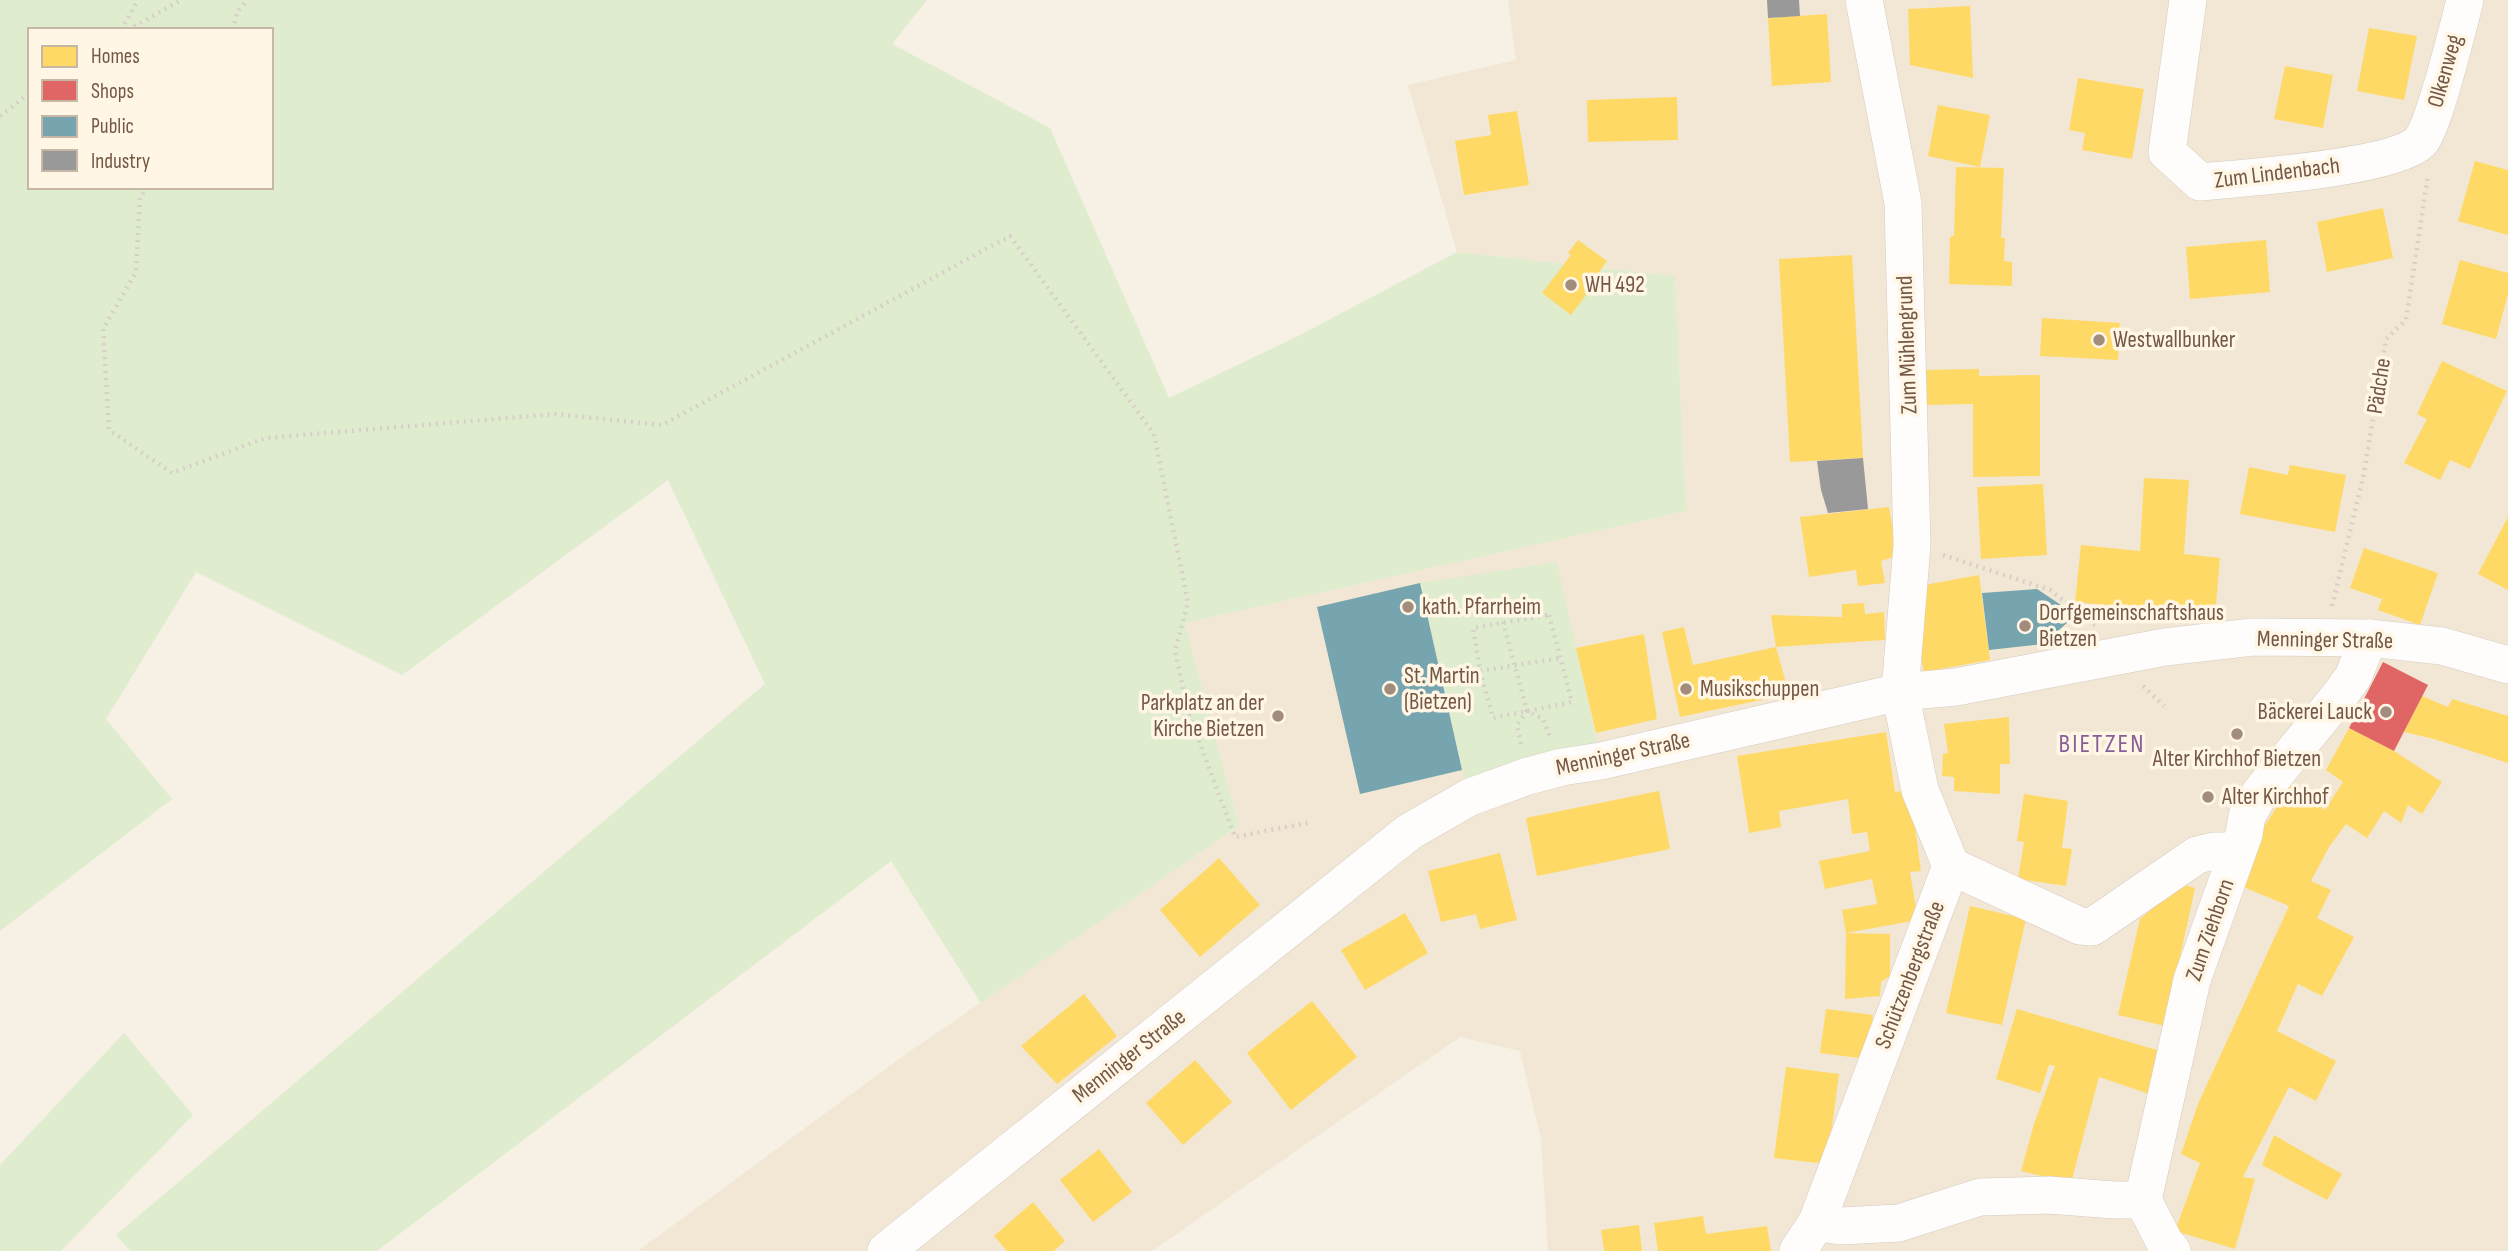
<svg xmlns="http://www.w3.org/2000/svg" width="2508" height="1251" font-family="'Sofia Sans Condensed',sans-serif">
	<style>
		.residential { fill: #f2e7d4 }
		.green { fill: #dfedce; fill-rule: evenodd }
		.homes { fill: #ffd966 }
		.shops { fill: #e06666 }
		.public { fill: #76a5af }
		.industry { fill: #999 }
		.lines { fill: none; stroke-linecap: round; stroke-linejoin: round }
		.minor-casing { stroke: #d5cbc0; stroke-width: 38 }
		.path { stroke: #d7cfc8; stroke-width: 4.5; stroke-dasharray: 2 5; stroke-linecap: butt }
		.minor { stroke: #fefdfb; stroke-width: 37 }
		.poi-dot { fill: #a28d7d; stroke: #fff6e5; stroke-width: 2.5 }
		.labels { text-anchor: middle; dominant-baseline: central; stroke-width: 7; stroke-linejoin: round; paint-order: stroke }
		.street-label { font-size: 23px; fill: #745845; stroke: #fff6e5 }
		.poi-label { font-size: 23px; fill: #745845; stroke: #fff6e5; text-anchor: start }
		.quarter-label { font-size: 26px; letter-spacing: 2px; fill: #886098; stroke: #fff6e5 }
	</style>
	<rect width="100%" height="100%" fill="#f6f0e5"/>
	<polygon class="residential" points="1508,0 2508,0 2508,1251 1548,1251 1541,1139 1520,1051 1460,1037 1152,1251 638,1251 906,1054 1239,826 1185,623 1686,511 1675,276 1457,252 1408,85 1516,60"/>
	<g class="green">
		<path d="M0,0H927L892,44L1050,128L1169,398L1302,334L1457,252L1675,276L1686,511L1185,623L1239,826L981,1003L891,861L377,1251H130L116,1235L765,684L668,480L402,675L196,572L106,719L172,799L0,931ZM30,30H271V187H30Z"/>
		<polygon points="1557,562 1601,761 1470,797 1462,770 1420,583"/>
		<polygon points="124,1033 193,1115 61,1251 0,1251 0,1165"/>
	</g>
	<g class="homes">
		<polygon points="1970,6 1973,78 1910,65 1908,9"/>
		<polygon points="1827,14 1831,82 1772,86 1768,18"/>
		<polygon points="2369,28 2417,36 2404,100 2357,91"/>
		<polygon points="2285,66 2333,75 2323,128 2274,119"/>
		<polygon points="2078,78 2144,89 2132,159 2082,150 2085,133 2069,130"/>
		<polygon points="1677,97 1678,140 1588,142 1587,100"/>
		<polygon points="1938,105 1990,115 1980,167 1928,156"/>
		<polygon points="1517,111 1529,185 1464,195 1455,141 1491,135 1488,115"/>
		<polygon points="2475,161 2508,170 2508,235 2458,221"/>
		<polygon points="1956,167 2004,168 2001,238 2005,238 2004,261 2012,262 2012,286 1949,284 1950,237 1954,236"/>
		<polygon points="2383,208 2393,258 2327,272 2317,222"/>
		<polygon points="1578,240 1607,261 1597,275 1600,277 1571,315 1542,293 1571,255 1568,253"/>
		<polygon points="2266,240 2270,292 2190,299 2186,247"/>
		<polygon points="1852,255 1863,458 1790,462 1779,259"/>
		<polygon points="2460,260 2508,273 2508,294 2496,339 2442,324"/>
		<polygon points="2042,318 2120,323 2118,360 2040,356"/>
		<polygon points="2442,361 2507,391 2470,469 2450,460 2440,480 2404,463 2427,419 2417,414"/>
		<polygon points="1979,369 1979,376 2040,375 2040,476 1973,477 1973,404 1923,405 1923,370"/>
		<polygon points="2290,465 2346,475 2335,532 2240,514 2249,467 2288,475"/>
		<polygon points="2144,478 2189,480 2184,554 2220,558 2215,616 2075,602 2081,545 2140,551"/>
		<polygon points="2043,484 2047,555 1981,559 1977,487"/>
		<polygon points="1889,507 1897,556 1881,561 1885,583 1858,586 1856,570 1809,577 1800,517"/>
		<polygon points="2508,517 2508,590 2478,574"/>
		<polygon points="2364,548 2438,573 2420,625 2378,610 2382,599 2350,588"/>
		<polygon points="1979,575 1990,660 1924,672 1916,636 1924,630 1919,586"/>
		<polygon points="1864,603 1865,614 1884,612 1885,640 1776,647 1789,694 1680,717 1662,632 1684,627 1693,665 1776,647 1771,615 1842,617 1842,604"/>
		<polygon points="1644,634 1657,719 1596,733 1576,648"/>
		<polygon points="2422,696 2448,707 2452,699 2508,716 2508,763 2434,739 2404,732"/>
		<polygon points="2009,717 2010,764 2000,764 2000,794 1954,791 1954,777 1942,776 1943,754 1948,753 1944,724"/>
		<polygon points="2349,728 2394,751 2442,782 2422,814 2408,805 2401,823 2384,811 2367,838 2346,824 2329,847 2311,881 2331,890 2317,918 2354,937 2322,996 2298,984 2277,1031 2336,1061 2316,1101 2289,1087 2243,1177 2255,1179 2235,1249 2175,1231 2200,1163 2181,1154 2198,1104 2289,906 2236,884 2248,852 2290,786 2325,810 2343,782 2326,770"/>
		<polygon points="1886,732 1895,792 1910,790 1921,871 1910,872 1918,920 1846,933 1890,934 1890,976 1881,982 1880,996 1845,999 1846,933 1842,910 1877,904 1872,879 1825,889 1819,861 1870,851 1867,832 1852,834 1848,799 1779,811 1781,827 1749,833 1737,756"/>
		<polygon points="1659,791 1670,849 1537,876 1526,818"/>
		<polygon points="2024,794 2068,801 2062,848 2072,849 2066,886 2018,879 2024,842 2017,841"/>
		<polygon points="1500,853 1517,920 1480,929 1476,914 1441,922 1428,871"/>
		<polygon points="1219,858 1260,905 1200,957 1160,910"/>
		<polygon points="2181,884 2195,888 2165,1026 2118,1015 2140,919"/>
		<polygon points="1970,906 2026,919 2002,1025 1946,1013"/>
		<polygon points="1405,913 1428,953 1365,990 1341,950"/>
		<polygon points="1084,994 1117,1036 1057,1084 1021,1046"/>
		<polygon points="1312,1001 1357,1057 1291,1110 1247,1053"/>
		<polygon points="1826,1009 1873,1015 1867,1059 1820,1053"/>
		<polygon points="2017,1009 2167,1053 2152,1095 2099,1077 2071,1183 2021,1171 2034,1124 2055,1066 2049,1065 2040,1093 1996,1079"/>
		<polygon points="1195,1060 1232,1102 1183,1145 1146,1103"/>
		<polygon points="1786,1067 1839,1074 1827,1164 1774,1158"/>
		<polygon points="2274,1135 2342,1174 2327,1200 2262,1165"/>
		<polygon points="1099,1149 1132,1192 1093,1222 1060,1180"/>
		<polygon points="1033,1202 1065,1241 1054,1251 1007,1251 994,1236"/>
		<polygon points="1703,1216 1706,1234 1767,1226 1771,1251 1658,1251 1654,1223"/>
		<polygon points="1639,1225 1642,1251 1604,1251 1601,1230"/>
	</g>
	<polygon class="shops" points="2383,662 2428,685 2394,751 2349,728"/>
	<g class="public">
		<polygon points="1420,583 1462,770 1360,794 1317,607"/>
		<polygon points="2037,589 2076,615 2043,644 1989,650 1982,593"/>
	</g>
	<g class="industry">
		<polygon points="1767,0 1799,0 1800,16 1768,18"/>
		<polygon points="1863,458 1868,509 1828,513 1821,490 1817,461"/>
	</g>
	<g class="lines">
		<g class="minor-casing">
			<g id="minor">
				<path d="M2188,0L2167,152L2200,182C2243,178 2393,168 2420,142C2433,130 2459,24 2465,0"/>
				<polyline points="1951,866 2080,926 2092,927 2197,855 2214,851 2237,851"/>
				<polyline points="1817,1222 1840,1226 1899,1223 1980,1197 2049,1195 2114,1200 2143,1200"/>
				<polyline points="886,1251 1409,832 1470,797 1528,776 1562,767 1601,761 1900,692 1956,687 2165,647 2253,637 2369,638 2442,646 2508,665"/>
				<polyline points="1798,1251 1817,1222 1951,866 1920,790 1900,692 1912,545 1903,203 1864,0"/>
				<polyline points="2172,1251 2164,1241 2143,1200 2192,980 2244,834 2247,816 2260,793 2340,695 2353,677 2369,638"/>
			</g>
		</g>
		<g class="path">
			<polyline points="121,30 138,0"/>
			<polyline points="128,30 181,0"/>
			<polyline points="233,30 237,12 247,0"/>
			<polyline points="0,116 30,93"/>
			<polyline points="148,187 140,197 136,272 103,329 109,430 172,473 265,438 556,414 662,425 1010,236 1154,434 1188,603 1175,651 1188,712 1235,837 1312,822"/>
			<polyline points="1943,555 2050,590 2095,625"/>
			<polyline points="2332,606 2364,473 2386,339 2406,320 2428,175"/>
			<polygon points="1549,615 1572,702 1493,718 1480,671 1473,628"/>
			<polyline points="1503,622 1527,711"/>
			<polyline points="1480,671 1561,658"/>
			<polyline points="2143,686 2164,706"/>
			<polyline points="1521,744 1517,725 1527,711 1543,719 1550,737"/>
		</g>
		<use href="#minor" class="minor"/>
	</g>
	<g class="poi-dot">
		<circle cx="1571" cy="285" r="7"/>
		<circle cx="2099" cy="340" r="7"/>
		<circle cx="1408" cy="607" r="7"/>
		<circle cx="2025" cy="626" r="7"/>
		<circle cx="1390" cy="689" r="7"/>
		<circle cx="1686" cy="689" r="7"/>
		<circle cx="2386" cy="712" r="7"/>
		<circle cx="1278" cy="716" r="7"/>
		<circle cx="2237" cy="734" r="7"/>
		<circle cx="2208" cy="797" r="7"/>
	</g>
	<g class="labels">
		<g class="street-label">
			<text transform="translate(2445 71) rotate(-74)">Olkenweg</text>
			<text transform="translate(2277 173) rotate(-7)">Zum Lindenbach</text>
			<text transform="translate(1907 345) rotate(-92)">Zum Mühlengrund</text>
			<text transform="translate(2379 386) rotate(-81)">Pädche</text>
			<text transform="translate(2325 640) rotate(1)">Menninger Straße</text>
			<text transform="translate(1623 754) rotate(-12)">Menninger Straße</text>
			<text transform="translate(2210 930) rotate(-71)">Zum Ziehborn</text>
			<text transform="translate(1910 975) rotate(-69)">Schützenbergstraße</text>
			<text transform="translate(1129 1056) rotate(-38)">Menninger Straße</text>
		</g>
		<g class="poi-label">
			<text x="1585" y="285">WH 492</text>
			<text x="2113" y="340">Westwallbunker</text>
			<text x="1422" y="607">kath. Pfarrheim</text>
			<text x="2039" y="613">Dorfgemeinschaftshaus<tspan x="2039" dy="26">Bietzen</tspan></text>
			<text x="1404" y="676">St. Martin<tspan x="1404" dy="26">(Bietzen)</tspan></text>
			<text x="1700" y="689">Musikschuppen</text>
			<text x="1264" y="703" text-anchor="end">Parkplatz an der<tspan x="1264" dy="26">Kirche Bietzen</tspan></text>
			<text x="2372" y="712" text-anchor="end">Bäckerei Lauck</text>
			<text x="2237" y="759" text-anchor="middle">Alter Kirchhof Bietzen</text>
			<text x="2222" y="797">Alter Kirchhof</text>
		</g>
		<g class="quarter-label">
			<text x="2102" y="744">BIETZEN</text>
		</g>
	</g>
	<rect x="28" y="28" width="245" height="161" fill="#fff6e5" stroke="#c7b7a5" stroke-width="2"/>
	<rect x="42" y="46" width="35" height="21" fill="#ffd966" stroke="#c7b7a5" stroke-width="2"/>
	<text x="91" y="63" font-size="21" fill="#745845">Homes</text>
	<rect x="42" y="80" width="35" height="21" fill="#e06666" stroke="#c7b7a5" stroke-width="2"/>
	<text x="91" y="98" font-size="21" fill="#745845">Shops</text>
	<rect x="42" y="116" width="35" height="21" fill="#76a5af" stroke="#c7b7a5" stroke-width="2"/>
	<text x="91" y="133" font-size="21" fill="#745845">Public</text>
	<rect x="42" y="150" width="35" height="21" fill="#999999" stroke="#c7b7a5" stroke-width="2"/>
	<text x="91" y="168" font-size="21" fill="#745845">Industry</text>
</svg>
